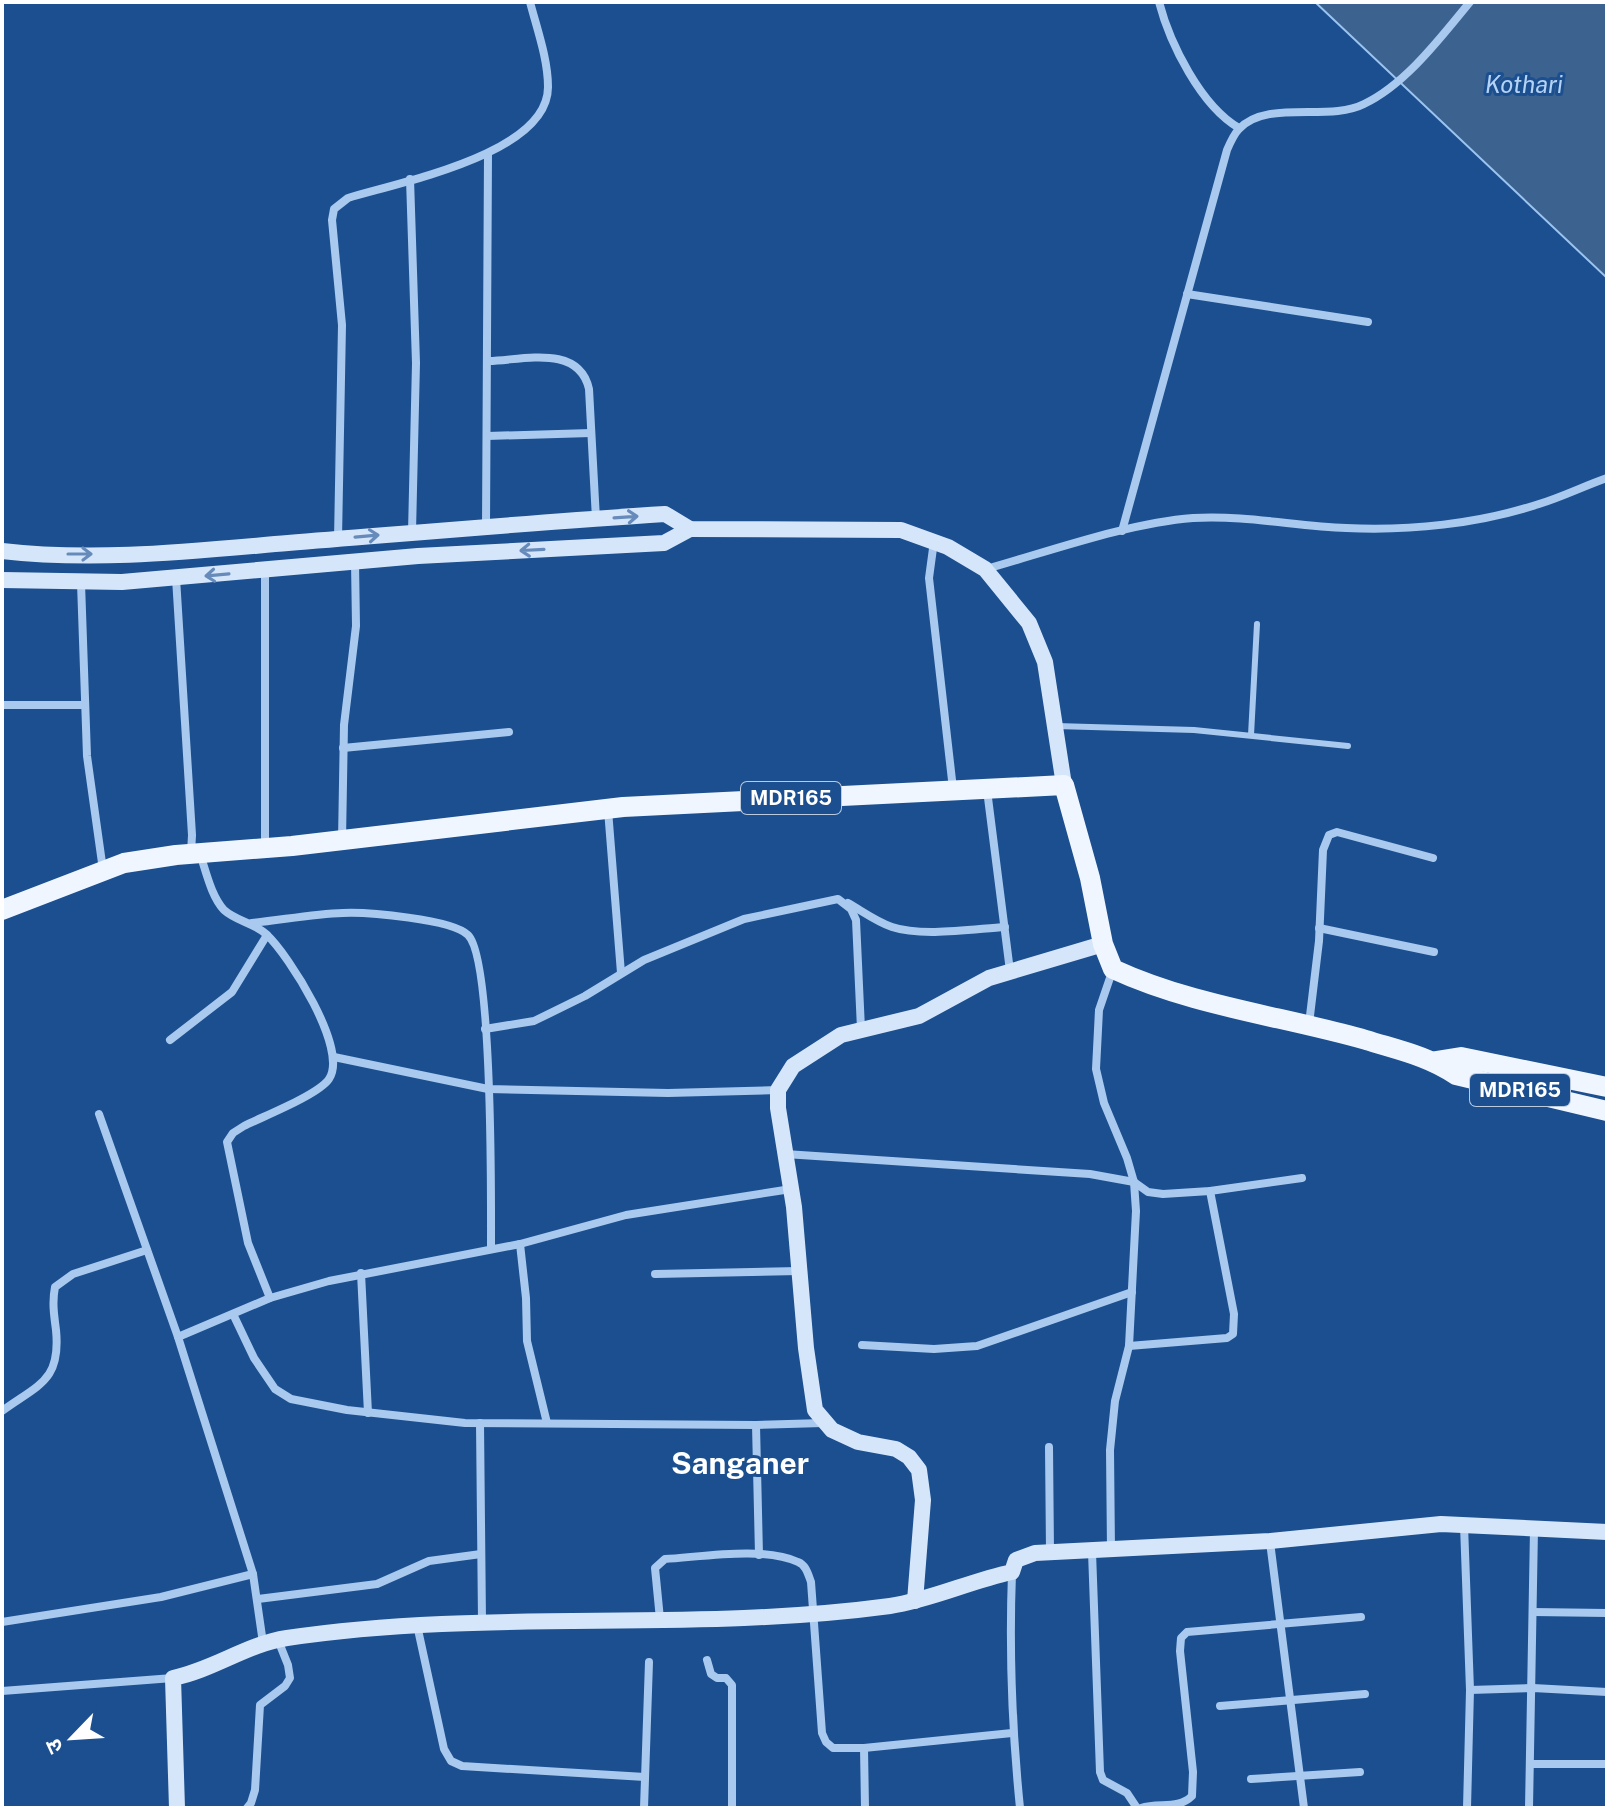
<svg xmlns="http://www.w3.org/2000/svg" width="1609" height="1810" font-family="'Public Sans','Noto Sans Devanagari',sans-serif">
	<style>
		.water { fill: #3c6290; stroke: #9cc4f0; stroke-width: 2 }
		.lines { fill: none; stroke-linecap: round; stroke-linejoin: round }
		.lane { stroke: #a9c9ee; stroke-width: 6 }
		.street { stroke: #a9c9ee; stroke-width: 8 }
		.secondary { stroke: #d6e6fa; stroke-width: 16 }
		.primary { stroke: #f0f6ff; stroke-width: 20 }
		.oneway { stroke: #668bba }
		.labels { text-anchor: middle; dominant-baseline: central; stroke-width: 6; stroke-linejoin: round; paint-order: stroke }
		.shield { fill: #1b4f8f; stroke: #bbcadd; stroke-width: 2 }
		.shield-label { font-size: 20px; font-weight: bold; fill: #fff }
		.water-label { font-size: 24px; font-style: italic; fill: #b5d3f5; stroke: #1b4f8f }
		.district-label { font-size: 30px; font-weight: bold; fill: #fff; stroke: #1b4f8f }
	</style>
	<rect width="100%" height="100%" fill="#1b4f8f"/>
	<polygon class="water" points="1315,2 1607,2 1607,278"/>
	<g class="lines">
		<g class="lane">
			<polyline points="1056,726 1194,730 1348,746"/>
			<polyline points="1251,735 1257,624"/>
		</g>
		<g class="street">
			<path d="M1159,2C1170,44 1201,106 1239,128"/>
			<polyline points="410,179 416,363 412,532"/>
			<polyline points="1187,294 1368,322"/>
			<path d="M489,361C523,360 579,344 589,389L596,519"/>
			<polyline points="487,436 591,433"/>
			<polyline points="486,526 488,154"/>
			<path d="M1122,531L1227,150C1230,143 1234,134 1239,129C1267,99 1329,122 1364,104C1406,84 1441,37 1470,2"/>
			<path d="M338,539L342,325L332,220L334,209L348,198C400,182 548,154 548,87C548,59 537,29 530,2"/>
			<polyline points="934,541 929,578 953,789"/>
			<path d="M986,569C1050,551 1128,523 1193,518C1245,515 1295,526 1346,528C1409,531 1478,524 1539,504C1562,497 1584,486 1607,478"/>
			<polyline points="265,571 265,848"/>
			<polyline points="176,578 192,835 191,853"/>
			<polyline points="81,583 87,756 103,870"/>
			<polyline points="2,705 84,705"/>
			<polyline points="343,748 509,732"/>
			<polyline points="987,790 1010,971"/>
			<polyline points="608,810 621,973"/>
			<polyline points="342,840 344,725 356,626 355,562"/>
			<path d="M200,854C206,871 211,896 224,910C236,921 254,923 266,934C289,955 349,1050 329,1079C318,1095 264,1116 244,1126L233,1133L227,1142L248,1243L270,1298"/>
			<path d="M848,903C862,911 877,922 892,927C922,937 973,929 1005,927"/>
			<path d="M252,923C282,920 313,914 343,913C367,912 452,919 468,935C493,959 491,1202 491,1249"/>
			<polyline points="1319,928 1434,952"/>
			<polyline points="1309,1024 1319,941 1323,850 1329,835 1337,832 1433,858"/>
			<polyline points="485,1029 534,1021 585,996 644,960 744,919 838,899 851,909 856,920 861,1029"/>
			<polyline points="170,1040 232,992 267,935"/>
			<polyline points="334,1057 488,1089 668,1093 778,1090"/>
			<polyline points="99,1114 178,1337 253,1574 263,1643"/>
			<polyline points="785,1154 1090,1174 1134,1182 1148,1192 1163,1194 1210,1191 1302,1178"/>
			<polyline points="520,1244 526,1298 527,1341 547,1423"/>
			<polyline points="361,1273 368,1413"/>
			<polyline points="655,1274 799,1271"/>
			<polyline points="233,1314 254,1358 275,1389 291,1399 347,1410 465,1423 756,1425 823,1423"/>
			<polyline points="178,1337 270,1298 329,1281 520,1244 626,1215 791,1189"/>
			<polyline points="862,1345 934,1349 977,1346 1132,1292"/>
			<polyline points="1129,1346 1227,1338 1233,1334 1234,1314 1210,1191"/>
			<path d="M2,1411C39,1384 61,1381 56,1330C54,1315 52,1302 55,1287L73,1274L147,1250"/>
			<polyline points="480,1423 482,1621"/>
			<polyline points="756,1425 759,1555"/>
			<polyline points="1049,1447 1050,1552"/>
			<polyline points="1464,1525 1470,1690 1467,1808"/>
			<polyline points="1270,1542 1304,1808"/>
			<polyline points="1111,1551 1110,1450 1115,1401 1129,1346 1136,1211 1134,1182 1127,1158 1104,1103 1096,1069 1099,1010 1113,969"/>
			<polyline points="1092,1552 1100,1772 1103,1780 1127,1793 1137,1808"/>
			<path d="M1012,1573C1009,1652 1012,1729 1020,1808"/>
			<polyline points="258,1599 377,1584 429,1561 481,1554"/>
			<polyline points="1533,1612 1607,1613"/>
			<path d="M660,1619L655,1568L665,1559C701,1557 764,1546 798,1562C806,1565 808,1574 811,1582L822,1733L826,1742L833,1748H864L1012,1733"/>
			<polyline points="2,1622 161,1597 253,1574"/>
			<polyline points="417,1625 444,1749 451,1761 462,1766 645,1777"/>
			<polyline points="707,1660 711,1674 717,1678 726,1678 732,1685 732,1808"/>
			<polyline points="1470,1690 1533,1688 1607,1692"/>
			<polyline points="2,1691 173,1678"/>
			<polyline points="1220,1706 1365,1694"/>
			<polyline points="864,1748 865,1808"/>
			<polyline points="1531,1764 1607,1764"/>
			<polyline points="1251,1779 1360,1772"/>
			<polyline points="247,1808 251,1803 255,1790 260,1705 285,1686 290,1678 288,1665 278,1640"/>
			<polyline points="644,1808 649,1662"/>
			<path d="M1141,1808C1159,1802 1178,1810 1192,1796L1193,1772L1180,1651L1181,1638L1187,1632L1361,1617"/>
			<polyline points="1529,1808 1534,1529"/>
		</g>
		<g class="secondary">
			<path d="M2,551C96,562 194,551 288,543C414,533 539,522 665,514L690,529L901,530L948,547L985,569L1029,623L1045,662L1064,785"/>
			<polyline points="2,580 122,582 418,556 664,543 690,529"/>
			<polyline points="915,1601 923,1500 919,1470 909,1457 896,1449 858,1442 832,1430 815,1410 806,1348 794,1207 778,1108 778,1090 793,1066 841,1035 919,1016 989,978 1103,944"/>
			<path d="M177,1808L173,1678C213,1670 247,1644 287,1638C487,1608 690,1633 890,1606C931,1600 970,1581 1012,1572L1016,1560L1035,1553L1270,1541L1441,1524L1607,1532"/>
		</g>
		<g class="primary">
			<path d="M2,910L124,863L176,855L292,846L623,807L1064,785L1090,878L1103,944L1113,969C1193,1006 1282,1016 1366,1040C1398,1050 1428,1056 1456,1075L1607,1111"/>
			<polyline points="1436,1061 1461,1057 1607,1087"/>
		</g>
	</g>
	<defs><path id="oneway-shaft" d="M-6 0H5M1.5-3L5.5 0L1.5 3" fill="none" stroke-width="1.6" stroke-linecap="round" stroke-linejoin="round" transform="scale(2)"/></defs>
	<g class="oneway">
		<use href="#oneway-shaft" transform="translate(626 517) rotate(-4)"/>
		<use href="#oneway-shaft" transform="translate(367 536) rotate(-5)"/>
		<use href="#oneway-shaft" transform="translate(532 550) rotate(177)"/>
		<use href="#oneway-shaft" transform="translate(80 554)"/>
		<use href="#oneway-shaft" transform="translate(217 575) rotate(175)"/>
	</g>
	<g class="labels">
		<g class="shield">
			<rect x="741" y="782" width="100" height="32" rx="6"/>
			<rect x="1470" y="1074" width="100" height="32" rx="6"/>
		</g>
		<g class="shield-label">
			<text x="791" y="798">MDR165</text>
			<text x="1520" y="1090">MDR165</text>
		</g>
		<g class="water-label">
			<text x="1524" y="84">Kothari</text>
		</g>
		<g class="district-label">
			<text x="740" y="1463">Sanganer</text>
		</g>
	</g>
	<rect width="1609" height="1810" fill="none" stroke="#ffffff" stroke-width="8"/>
	<g transform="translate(72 1738) rotate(245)" stroke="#1b4f8f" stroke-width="6" paint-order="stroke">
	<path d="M0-6L14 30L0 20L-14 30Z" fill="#ffffff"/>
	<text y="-12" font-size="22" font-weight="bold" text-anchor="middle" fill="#ffffff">उ</text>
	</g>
</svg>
